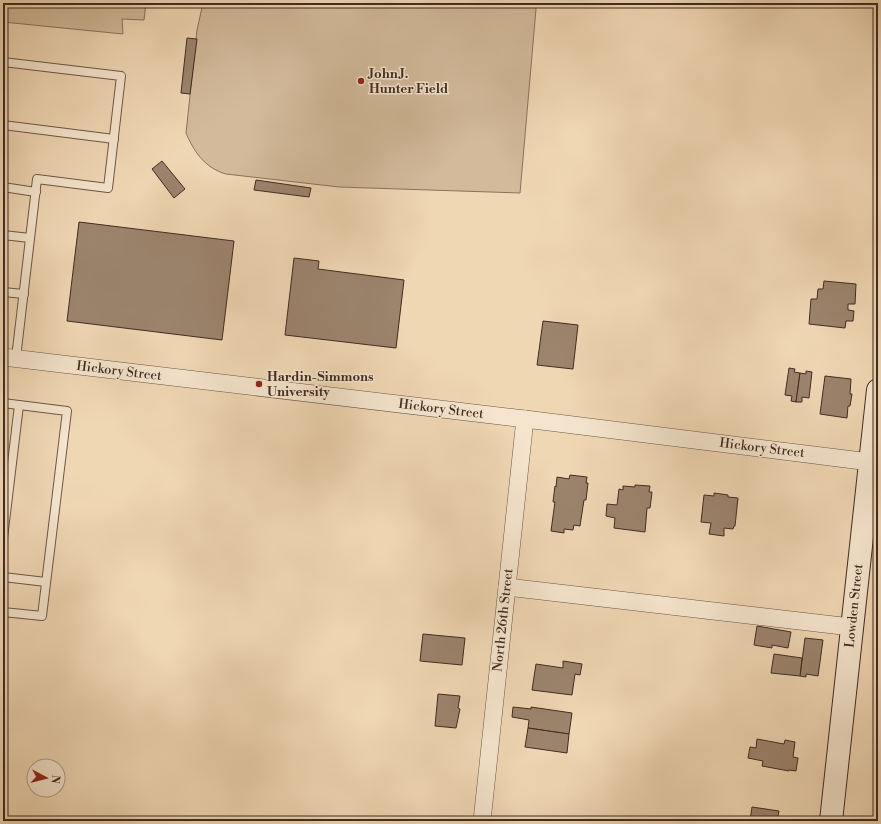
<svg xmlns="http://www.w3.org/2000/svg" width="881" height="824" font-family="'Libre Bodoni',serif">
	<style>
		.green { fill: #d2ba9b; stroke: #89725f }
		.building { fill: #9c846e; stroke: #402b23 }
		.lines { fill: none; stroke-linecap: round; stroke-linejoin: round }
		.lane-casing { stroke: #6c5647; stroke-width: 10 }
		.street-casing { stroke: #6c5647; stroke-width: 18 }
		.secondary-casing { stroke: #402b23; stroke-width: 24 }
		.lane { stroke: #f5e5ce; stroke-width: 8 }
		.street { stroke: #f5e5ce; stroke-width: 17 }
		.secondary { stroke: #f5e5ce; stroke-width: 22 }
		.poi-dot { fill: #8f2418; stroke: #f5e5ce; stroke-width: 1.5 }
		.labels { text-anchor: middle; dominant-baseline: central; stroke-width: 3; stroke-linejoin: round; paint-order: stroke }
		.poi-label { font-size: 13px; font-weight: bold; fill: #402b23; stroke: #f5e5ce; text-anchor: start }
		.street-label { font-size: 13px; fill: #402b23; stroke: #f5e5ce }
	</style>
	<rect width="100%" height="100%" fill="#f0d7b4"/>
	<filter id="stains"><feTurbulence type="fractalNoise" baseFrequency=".005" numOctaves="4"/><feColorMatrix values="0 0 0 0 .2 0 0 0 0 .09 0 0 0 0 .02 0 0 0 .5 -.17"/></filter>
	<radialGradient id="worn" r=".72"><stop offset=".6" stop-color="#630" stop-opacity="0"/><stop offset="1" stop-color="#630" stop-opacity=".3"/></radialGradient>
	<g class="green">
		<polygon points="3,3 146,3 144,20 122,19 123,34 3,22"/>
		<path d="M203,3H535L536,9L520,193L339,187L226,174C222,173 218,171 214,169C200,161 192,147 186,133L197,30Z"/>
	</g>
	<g class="building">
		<polygon points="187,38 197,39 190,94 181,93"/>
		<polygon points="162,161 185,189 174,198 152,169"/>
		<polygon points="256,180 311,188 309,197 254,190"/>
		<polygon points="79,222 234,241 222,340 67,321"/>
		<polygon points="294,258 319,261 318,269 404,280 396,348 285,335"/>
		<polygon points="824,281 856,284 855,304 848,304 848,310 854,311 853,321 846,321 845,328 809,324 811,299 817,299 818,289 823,289"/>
		<polygon points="543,321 578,325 573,369 537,365"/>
		<polygon points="789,368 795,369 794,372 800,373 796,402 791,401 792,396 785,395"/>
		<polygon points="806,371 812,372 809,398 802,397 802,402 796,402 800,373 806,374"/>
		<polygon points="825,376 851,379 850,394 852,394 850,406 848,406 847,418 820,414"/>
		<polygon points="570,475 587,477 586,483 588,483 586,500 584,500 580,526 574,525 573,530 564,529 564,533 551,531 555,502 553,502 555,486 556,487 557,477 569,479"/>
		<polygon points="635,485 650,486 649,492 652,492 650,508 647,508 645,532 614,528 615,518 606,516 607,504 617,505 619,489 623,490 623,486 635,487"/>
		<polygon points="714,493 728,495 728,497 738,498 735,526 734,526 733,529 724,528 724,536 709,534 711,523 701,522 704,495 714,496"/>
		<polygon points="757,626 791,632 788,648 772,645 772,648 754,645"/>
		<polygon points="423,634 465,638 462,665 420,661"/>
		<polygon points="805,638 823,640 818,676 806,674 806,677 800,676"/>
		<polygon points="774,654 802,658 800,676 771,673"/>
		<polygon points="563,661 582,664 580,675 575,674 572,695 532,690 536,664 563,668"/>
		<polygon points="438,694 460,696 458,708 460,709 456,728 435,726"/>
		<polygon points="513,707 531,709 531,707 572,713 569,734 528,728 529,720 512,717"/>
		<polygon points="528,728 569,734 567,753 525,747"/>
		<polygon points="757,739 784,744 785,740 795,742 793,757 798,758 796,771 789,770 789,771 762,766 763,761 748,758 750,747 756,748"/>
		<polygon points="752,807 779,811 777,821 750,821"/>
	</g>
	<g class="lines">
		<g class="lane-casing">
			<g id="lane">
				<polyline points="3,62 121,76 108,188 37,179 16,358"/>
				<polyline points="3,125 114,139"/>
				<polyline points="3,187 36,192"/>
				<polyline points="3,235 30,238"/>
				<polyline points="3,292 24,294"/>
				<polyline points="3,403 67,411 42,616 3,612"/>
				<polyline points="3,538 19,405"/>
				<polyline points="3,577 46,582"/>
			</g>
		</g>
		<g class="street-casing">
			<g id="street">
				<polyline points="3,357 525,419 878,463"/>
				<polyline points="507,587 851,627"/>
				<polyline points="482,821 525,419"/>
			</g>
		</g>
		<g class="secondary-casing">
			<polyline id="secondary" points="831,821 878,390"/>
		</g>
		<use href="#lane" class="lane"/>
		<use href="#street" class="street"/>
		<use href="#secondary" class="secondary"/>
	</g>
	<g class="poi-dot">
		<circle cx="361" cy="81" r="4"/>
		<circle cx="259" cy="384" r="4"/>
	</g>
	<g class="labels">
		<g class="poi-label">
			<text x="369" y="74">John J.<tspan x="369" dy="15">Hunter Field</tspan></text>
			<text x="267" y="377">Hardin-Simmons<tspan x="267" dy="15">University</tspan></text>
		</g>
		<g class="street-label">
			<text transform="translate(119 371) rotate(7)">Hickory Street</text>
			<text transform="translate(441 409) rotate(7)">Hickory Street</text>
			<text transform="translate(762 448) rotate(7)">Hickory Street</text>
			<text transform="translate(854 606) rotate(-84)">Lowden Street</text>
			<text transform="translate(503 620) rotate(-84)">North 26th Street</text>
		</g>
	</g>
	<rect width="881" height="824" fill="none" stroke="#f0d7b4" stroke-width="16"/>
	<rect x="4" y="4" width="873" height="816" fill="none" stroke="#402b23" stroke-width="2"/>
	<rect x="8" y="8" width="865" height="808" fill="none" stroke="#402b23"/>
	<g transform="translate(46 778) rotate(97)"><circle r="19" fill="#f5e5ce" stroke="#ad9b8a"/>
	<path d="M0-3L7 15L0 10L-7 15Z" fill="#8f2418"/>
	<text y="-6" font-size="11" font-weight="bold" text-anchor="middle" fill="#402b23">N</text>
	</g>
	<rect width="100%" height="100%" filter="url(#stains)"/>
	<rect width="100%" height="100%" fill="url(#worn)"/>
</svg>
